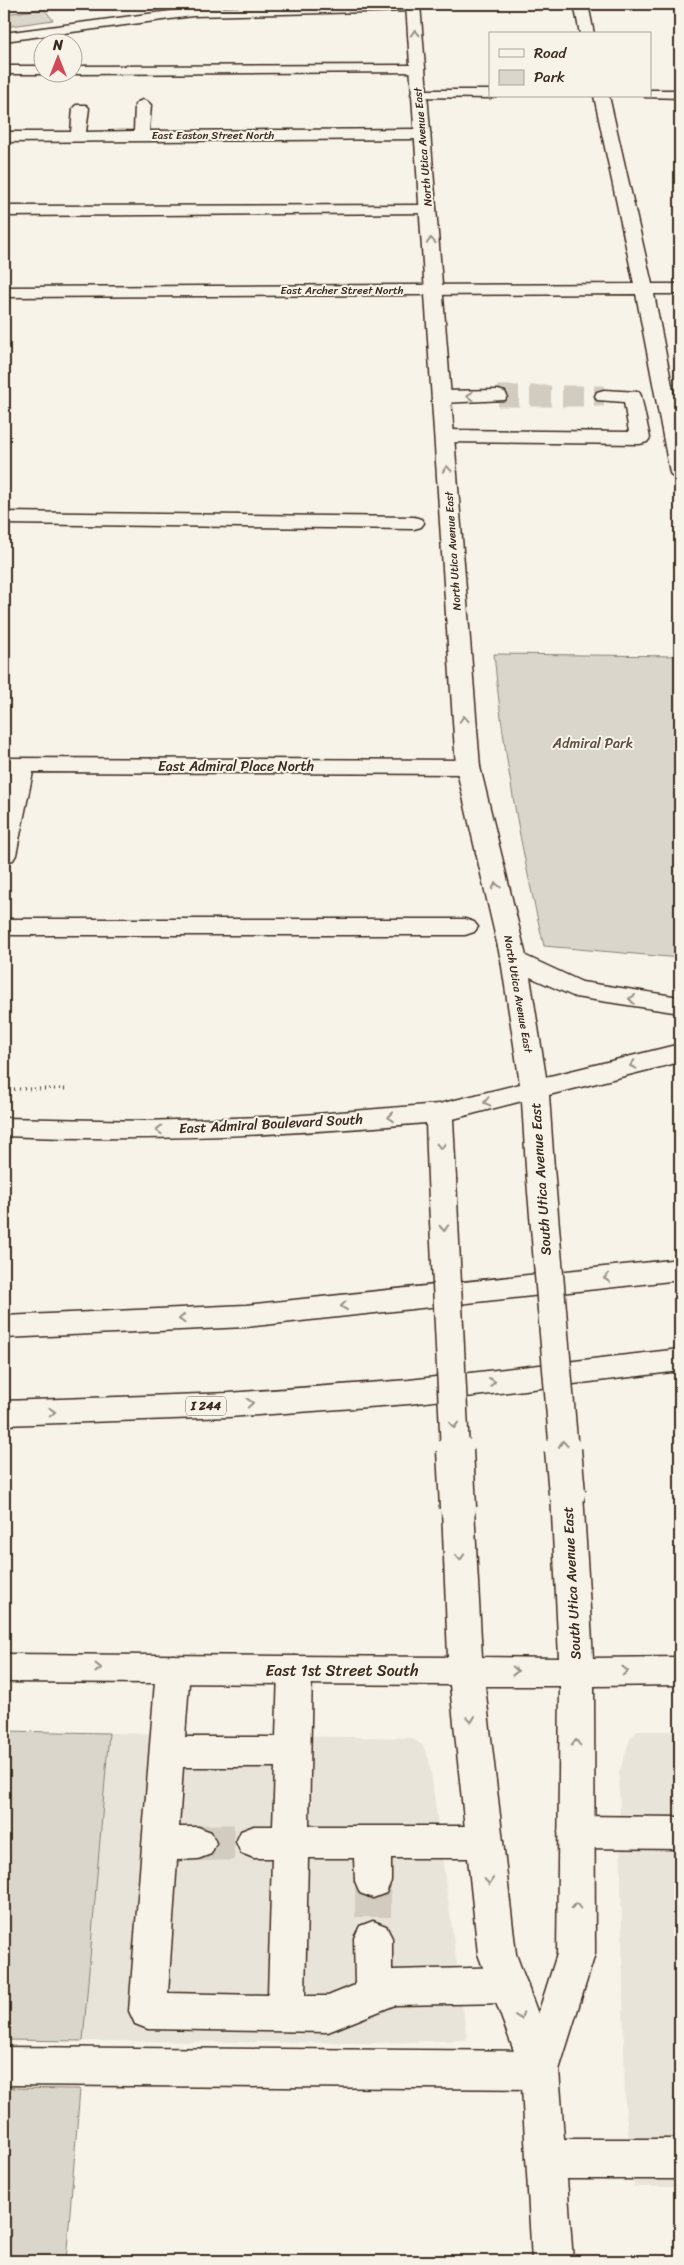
<svg xmlns="http://www.w3.org/2000/svg" width="684" height="2265" font-family="Sriracha,sans-serif">
	<style>
		.built { fill: #e9e4d9 }
		.green { fill: #dbd6cb; stroke: #8b8074 }
		.lines { fill: none; stroke-linecap: round; stroke-linejoin: round }
		.minor-tunnel-far1 { stroke: #d1cbc0; stroke-width: 21; stroke-dasharray: 21 11; stroke-linecap: butt }
		.minor-tunnel { stroke: #d1cbc0; stroke-width: 36; stroke-dasharray: 36 18; stroke-linecap: butt }
		.minor-casing { stroke: #3b2a1e; stroke-width: 3 }
		.major-casing { stroke: #3b2a1e; stroke-width: 3 }
		.highway-casing { stroke: #3b2a1e; stroke-width: 3 }
		.path-far1 { stroke: #3b2a1e; stroke-width: 2.5; stroke-dasharray: 1 3; stroke-linecap: butt }
		.path { stroke: #3b2a1e; stroke-width: 3; stroke-dasharray: 1 4; stroke-linecap: butt }
		.minor { fill: #f7f3e8; fill-rule: evenodd }
		.major { fill: #f7f3e8; fill-rule: evenodd }
		.highway { fill: #f7f3e8; fill-rule: evenodd }
		.major-bridge-far1-casing { stroke: #3b2a1e; stroke-width: 31; stroke-linecap: butt }
		.major-bridge-casing { stroke: #3b2a1e; stroke-width: 39; stroke-linecap: butt }
		.major-bridge-far1 { stroke: #f7f3e8; stroke-width: 28 }
		.major-bridge { stroke: #f7f3e8; stroke-width: 36 }
		.oneway { stroke: #998e83 }
		.labels { text-anchor: middle; dominant-baseline: central; stroke-width: 4; stroke-linejoin: round; paint-order: stroke }
		.far-street-label { font-size: 11px; fill: #3b2a1e; stroke: #f7f3e8 }
		.shield { fill: #f7f3e8; stroke: #73665b; stroke-width: 1 }
		.shield-label { font-size: 12px; font-weight: bold; fill: #3b2a1e }
		.park-label { font-size: 14px; fill: #5b4c41; stroke: #f7f3e8 }
		.street-label { font-size: 14px; fill: #3b2a1e; stroke: #f7f3e8 }
		.near-street-label { font-size: 16px; fill: #3b2a1e; stroke: #f7f3e8 }
	</style>
	<rect width="100%" height="100%" fill="#f7f3e8"/>
	<filter id="ink" filterUnits="userSpaceOnUse"><feTurbulence type="fractalNoise" baseFrequency=".02" numOctaves="2"/><feDisplacementMap in="SourceGraphic" scale="10" xChannelSelector="R" yChannelSelector="G"/><feConvolveMatrix kernelMatrix="1 2 1 2 8 2 1 2 1" color-interpolation-filters="sRGB"/></filter>
	<g filter="url(#ink)">
		<g class="built">
			<polygon points="637,1731 680,1731 680,2187 634,2187 625,2103 619,1773 630,1739"/>
			<polygon points="109,1733 412,1738 423,1746 429,1759 467,2040 377,2043 83,2041"/>
		</g>
		<g class="green">
			<polygon points="44,9 53,20 4,27 4,14"/>
			<path d="M494,654L680,656V958L544,946C521,850 503,753 494,654Z"/>
			<polygon points="4,1731 109,1733 83,2041 4,2040"/>
			<polygon points="4,2088 80,2089 66,2261 4,2261"/>
		</g>
		<g class="lines">
			<polyline class="minor-tunnel-far1" points="498,396 604,396"/>
			<g class="minor-tunnel">
				<polyline points="198,1843 254,1842"/>
				<polyline points="373,1881 373,1938"/>
			</g>
			<g class="minor-casing">
				<g id="minor">
					<polygon points="372,4 417,4 420,7 413,11 193,16 4,41 4,33 193,8"/>
					<polygon points="574,4 588,4 594,34 580,34"/>
					<polygon points="416,65 423,69 421,72 72,74 66,72 72,72 72,66"/>
					<polygon points="4,66 42,66 42,72 48,72 42,74 4,74"/>
					<polygon points="418,90 490,90 490,96 496,96 490,98 413,97 411,94 413,91"/>
					<polygon points="650,90 680,90 680,98 645,97 650,96"/>
					<polygon points="594,96 609,96 652,284 680,284 680,294 654,294 680,426 680,479 673,477 670,473 636,294 4,297 4,287 634,284"/>
					<polygon points="143,100 148,102 151,105 149,131 423,129 428,131 431,134 428,137 423,139 4,142 4,132 71,132 73,108 76,105 86,105 89,108 86,132 134,131 135,105 138,102"/>
					<polygon points="428,205 434,207 436,210 434,213 4,216 4,206"/>
					<polygon points="498,390 505,392 507,396 505,400 442,403 435,401 433,397 435,393 442,391"/>
					<polygon points="604,390 639,392 641,396 650,438 647,442 640,444 445,442 438,440 435,436 438,432 445,430 629,432 624,402 597,400 595,396 597,392"/>
					<polygon points="4,512 414,517 421,519 424,523 421,527 414,529 4,524"/>
					<polygon points="4,758 468,760 476,762 480,767 476,772 468,774 33,772 16,855 13,860 4,862 4,801 10,772 4,772"/>
					<polygon points="4,919 465,919 474,922 478,927 474,932 465,935 4,935"/>
					<path d="M173,1655L185,1659L190,1669L185,1737H276L278,1670L283,1660L295,1656L307,1660L312,1670L309,1826H485L498,1831L503,1842L498,1853L485,1858H391V1881L386,1893L373,1898L360,1893L355,1881L354,1858H308L305,1996H328L355,1985L354,1938L360,1926L373,1921L386,1926L392,1938V1970L509,1967L522,1972L528,1985L522,1998L509,2003L395,2005L328,2032L148,2029L135,2024L129,2011L156,1669L161,1659ZM183,1767H275L273,1826H254L241,1831L236,1842L241,1853L254,1858H272L268,1995L168,1993L177,1860L198,1859L211,1854L216,1843L211,1832L198,1827H179Z"/>
					<polygon points="576,1816 680,1817 680,1849 576,1848 563,1843 558,1832 563,1821"/>
					<polygon points="4,2047 540,2051 554,2057 559,2070 554,2083 540,2089 4,2085"/>
					<polygon points="546,2139 680,2139 680,2179 546,2179 532,2173 526,2159 532,2145"/>
				</g>
			</g>
			<g class="major-casing">
				<g id="major">
					<path d="M406,4H420L480,767L526,956L582,982L680,997V1013L575,997L530,977L546,1077L680,1044V1062L549,1095L554,1168L550,1175L540,1178L530,1175L526,1168L522,1101L453,1119L456,1179L452,1186L442,1189L432,1186L428,1179L426,1123C284,1135 146,1142 4,1136V1118L145,1121L291,1116L439,1104L520,1084L501,960L456,767Z"/>
					<path d="M567,1480L578,1484L583,1493L593,1658L680,1657V1685L594,1686L595,1954L559,2070L573,2261H532L521,2070L478,1954L450,1685L4,1682V1654L448,1657L442,1508L447,1499L458,1495L469,1499L474,1508L482,1657L559,1658L551,1493L556,1484ZM485,1686H560L557,1954L538,2014L516,1954Z"/>
				</g>
			</g>
			<g class="highway-casing">
				<g id="highway">
					<polygon points="680,1259 680,1280 246,1327 4,1338 4,1316 246,1305"/>
					<polygon points="680,1349 680,1371 409,1404 229,1417 4,1425 4,1401 229,1393 409,1380"/>
				</g>
			</g>
			<polyline class="path-far1" points="678,813 680,813"/>
			<polyline class="path" points="4,1089 69,1089"/>
			<use href="#minor" class="minor"/>
			<use href="#major" class="major"/>
			<use href="#highway" class="highway"/>
			<g class="major-bridge-far1-casing">
				<g id="major-bridge-far1">
					<polyline points="540,1168 564,1452"/>
					<polyline points="442,1179 455,1452"/>
				</g>
			</g>
			<g class="major-bridge-casing">
				<g id="major-bridge">
					<polyline points="455,1450 458,1508"/>
					<polyline points="563,1450 567,1493"/>
				</g>
			</g>
			<use href="#major-bridge-far1" class="major-bridge-far1"/>
			<use href="#major-bridge" class="major-bridge"/>
		</g>
		<defs><path id="oneway-chevron" d="M-2-3.5L2.5 0L-2 3.5" fill="none" stroke-width="1.6" stroke-linecap="round" stroke-linejoin="round" transform="scale(1.25)"/></defs>
		<g class="oneway">
			<use href="#oneway-chevron" transform="translate(415 33) rotate(-93)"/>
			<use href="#oneway-chevron" transform="translate(431 241) rotate(-94)"/>
			<use href="#oneway-chevron" transform="translate(470 396) rotate(180)"/>
			<use href="#oneway-chevron" transform="translate(447 469) rotate(-94)"/>
			<use href="#oneway-chevron" transform="translate(464 719) rotate(-94)"/>
			<use href="#oneway-chevron" transform="translate(496 886) rotate(-103)"/>
			<use href="#oneway-chevron" transform="translate(632 999) rotate(-172)"/>
			<use href="#oneway-chevron" transform="translate(633 1065) rotate(166)"/>
			<use href="#oneway-chevron" transform="translate(487 1102) rotate(167)"/>
			<use href="#oneway-chevron" transform="translate(391 1117) rotate(175)"/>
			<use href="#oneway-chevron" transform="translate(159 1130) rotate(178)"/>
			<use href="#oneway-chevron" transform="translate(441 1146) rotate(88)"/>
			<use href="#oneway-chevron" transform="translate(444 1228) rotate(87)"/>
			<use href="#oneway-chevron" transform="translate(607 1278) rotate(174)"/>
			<use href="#oneway-chevron" transform="translate(344 1306) rotate(174)"/>
			<use href="#oneway-chevron" transform="translate(182 1319) rotate(177)"/>
			<use href="#oneway-chevron" transform="translate(492 1382) rotate(-7)"/>
			<use href="#oneway-chevron" transform="translate(250 1403) rotate(-4)"/>
			<use href="#oneway-chevron" transform="translate(52 1412) rotate(-2)"/>
			<use href="#oneway-chevron" transform="translate(454 1425) rotate(87)"/>
			<use href="#oneway-chevron" transform="translate(563 1444) rotate(-95)"/>
			<use href="#oneway-chevron" transform="translate(460 1557) rotate(87)"/>
			<use href="#oneway-chevron" transform="translate(98 1668)"/>
			<use href="#oneway-chevron" transform="translate(515 1671) rotate(1)"/>
			<use href="#oneway-chevron" transform="translate(625 1671) rotate(-1)"/>
			<use href="#oneway-chevron" transform="translate(471 1719) rotate(84)"/>
			<use href="#oneway-chevron" transform="translate(576 1743) rotate(-90)"/>
			<use href="#oneway-chevron" transform="translate(489 1881) rotate(84)"/>
			<use href="#oneway-chevron" transform="translate(576 1906) rotate(-90)"/>
			<use href="#oneway-chevron" transform="translate(520 2016) rotate(70)"/>
		</g>
	</g>
	<g class="labels">
		<g class="far-street-label">
			<text x="213" y="135">East Easton Street North</text>
			<text transform="translate(423 147) rotate(-95)">North Utica Avenue East</text>
			<text x="342" y="290">East Archer Street North</text>
			<text transform="translate(453 551) rotate(-94)">North Utica Avenue East</text>
			<text transform="translate(518 994) rotate(80)">North Utica Avenue East</text>
		</g>
		<rect class="shield" x="186" y="1396.5" width="40" height="19" rx="4"/>
		<g class="shield-label">
			<text x="206" y="1406">I 244</text>
		</g>
		<g class="park-label">
			<text x="593" y="743">Admiral Park</text>
		</g>
		<g class="street-label">
			<text x="236" y="766">East Admiral Place North</text>
			<text transform="translate(271 1124) rotate(-3)">East Admiral Boulevard South</text>
			<text transform="translate(541 1179) rotate(-94)">South Utica Avenue East</text>
			<text transform="translate(572 1583) rotate(-93)">South Utica Avenue East</text>
		</g>
		<g class="near-street-label">
			<text x="342" y="1670">East 1st Street South</text>
		</g>
	</g>
	<rect width="684" height="2265" fill="none" stroke="#f7f3e8" stroke-width="20"/>
	<rect x="10" y="10" width="664" height="2245" fill="none" stroke="#3b2a1e" stroke-width="2" filter="url(#ink)"/>
	<rect x="489" y="32" width="162" height="65" fill="#f7f3e8" stroke="#aca397"/>
	<rect x="499" y="49" width="25" height="8" fill="#f7f3e8" stroke="#aca397"/>
	<text x="534" y="58" font-size="15" fill="#3b2a1e">Road</text>
	<rect x="499" y="70" width="25" height="15" fill="#dbd6cb" stroke="#aca397"/>
	<text x="534" y="82" font-size="15" fill="#3b2a1e">Park</text>
	<g transform="translate(58 58)"><circle r="24" fill="#f7f3e8" stroke="#aca397"/>
	<path d="M0-4L9 19L0 12L-9 19Z" fill="#d1495b"/>
	<text y="-8" font-size="14" font-weight="bold" text-anchor="middle" fill="#3b2a1e">N</text>
	</g>
</svg>
